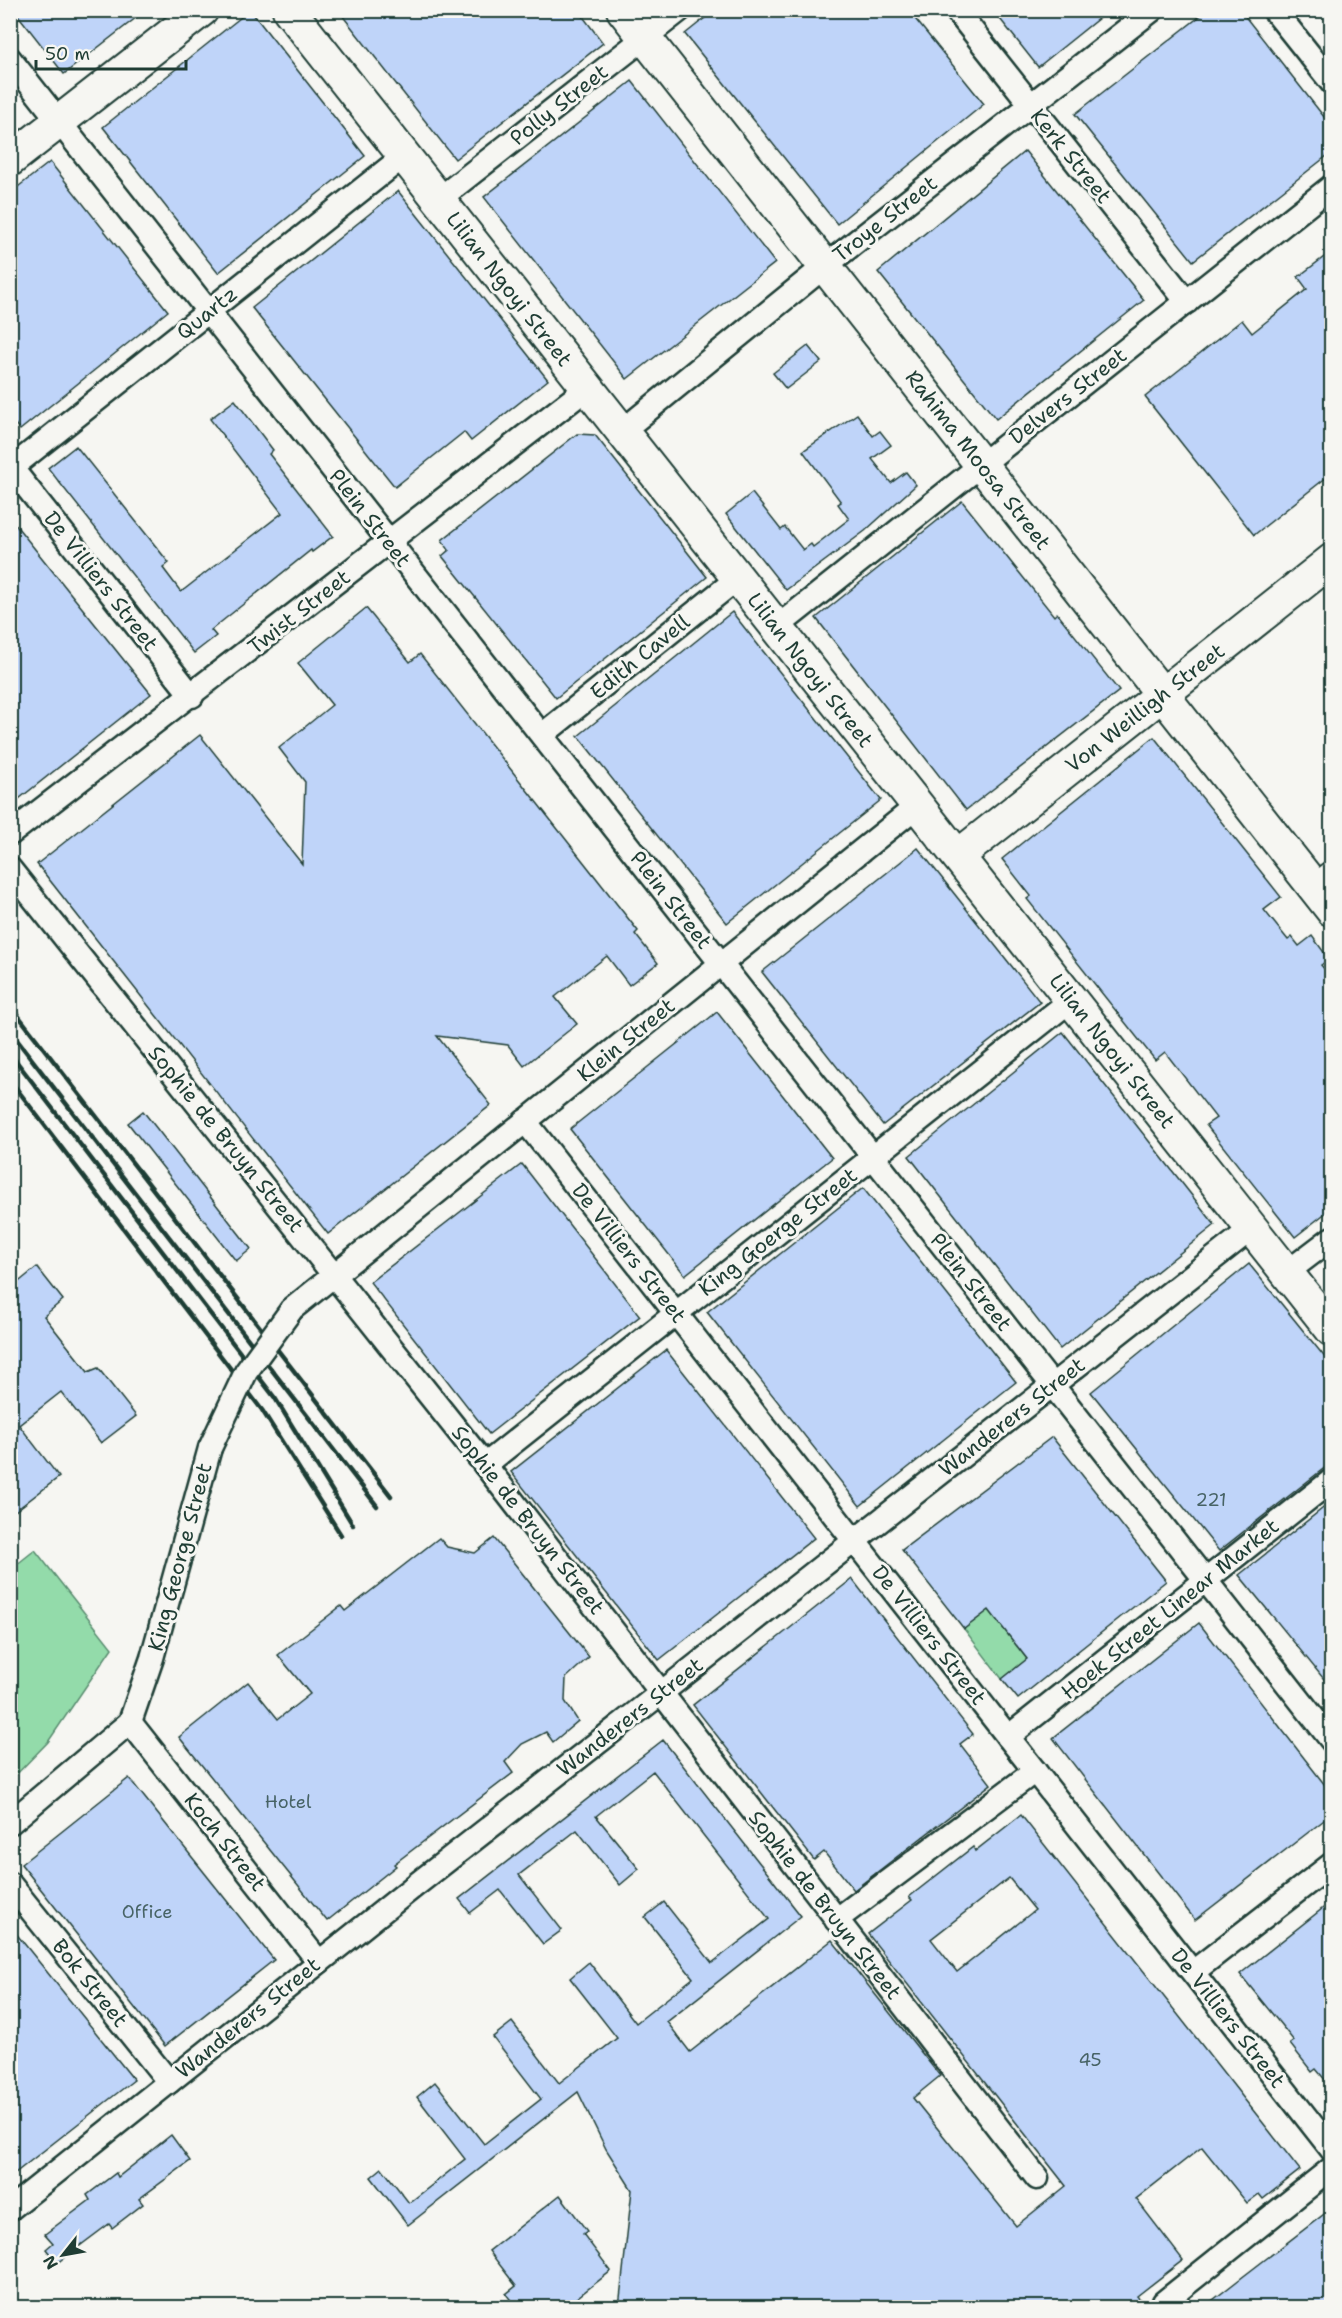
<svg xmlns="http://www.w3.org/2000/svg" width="1342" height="2318" font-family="'Shantell Sans',sans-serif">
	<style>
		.green { fill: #93dbaa; stroke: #598c6f; stroke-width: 1.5 }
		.building { fill: #bfd4f9; stroke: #1f3d34; stroke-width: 1.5; fill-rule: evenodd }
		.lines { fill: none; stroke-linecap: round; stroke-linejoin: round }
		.street-casing { stroke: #1f3d34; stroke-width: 27 }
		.secondary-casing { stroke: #1f3d34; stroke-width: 36 }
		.street { stroke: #f6f6f2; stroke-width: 22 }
		.secondary { stroke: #f6f6f2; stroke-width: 32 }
		.rail { stroke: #1f3d34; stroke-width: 4.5 }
		.street-bridge-casing { stroke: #1f3d34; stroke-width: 27; stroke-linecap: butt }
		.street-bridge { stroke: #f6f6f2; stroke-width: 22 }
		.labels { text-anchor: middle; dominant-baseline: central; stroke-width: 6; stroke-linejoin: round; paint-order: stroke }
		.number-label { font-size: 18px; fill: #476365 }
		.street-label { font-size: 21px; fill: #1f3d34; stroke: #f6f6f2 }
	</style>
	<rect width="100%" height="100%" fill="#f6f6f2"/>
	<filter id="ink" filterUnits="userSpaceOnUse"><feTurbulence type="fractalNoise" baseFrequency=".0167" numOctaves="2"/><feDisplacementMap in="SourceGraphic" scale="12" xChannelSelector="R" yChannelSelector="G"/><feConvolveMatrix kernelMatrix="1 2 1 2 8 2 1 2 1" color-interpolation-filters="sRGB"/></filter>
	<g filter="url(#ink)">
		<g class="green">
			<polygon points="35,1550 112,1648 48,1742 11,1780 11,1569"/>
			<polygon points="989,1610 1027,1659 1002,1679 964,1629"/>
		</g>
		<g class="building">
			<polygon points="14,10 146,10 64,74"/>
			<polygon points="250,10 365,156 218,273 103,127"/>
			<polygon points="338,10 578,10 603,43 455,159"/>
			<polygon points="715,10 908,10 984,104 837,224 685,34"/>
			<polygon points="993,10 1109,10 1038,67"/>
			<polygon points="1208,10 1240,10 1332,127 1332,152 1193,261 1075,114"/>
			<polygon points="632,81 775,263 627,379 484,197"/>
			<polygon points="1025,151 1144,300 996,419 878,272"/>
			<polygon points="50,162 168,311 20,430 10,418 10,193"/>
			<polygon points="398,191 548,380 471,441 464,432 395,487 252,308"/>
			<polygon points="1332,251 1332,473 1254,535 1145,397 1242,320 1252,333 1307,289 1298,277"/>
			<polygon points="808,346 821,362 786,389 773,373"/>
			<polygon points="235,400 273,450 269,454 333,536 312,552 311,550 211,630 216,636 194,653 48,468 76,446 169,563 163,568 181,592 282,513 210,419"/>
			<polygon points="857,414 873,436 880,431 891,445 872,459 891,483 906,472 916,485 865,531 786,590 726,514 752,493 781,530 785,527 803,550 811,544 813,547 849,519 838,504 841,502 803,451"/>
			<polygon points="577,434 595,435 707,577 556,698 442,556 449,550 442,540"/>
			<polygon points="962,501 1054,616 1057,613 1119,691 966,810 816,618"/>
			<polygon points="10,518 151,694 10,806"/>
			<polygon points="366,608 410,662 420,654 638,931 635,934 658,963 629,985 607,956 555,997 577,1024 524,1066 508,1045 437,1036 491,1105 328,1234 37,864 200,735 302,864 305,782 279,748 332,705 298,663"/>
			<polygon points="732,612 881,800 727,923 578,736"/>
			<polygon points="1154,737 1281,897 1264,910 1288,940 1292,937 1299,946 1312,936 1329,959 1321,965 1332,978 1332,1208 1295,1237 1206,1125 1216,1118 1165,1052 1155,1060 1027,899 1031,896 1002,859"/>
			<polygon points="918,848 1040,1002 883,1125 762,972"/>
			<polygon points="717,1012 832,1158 685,1275 570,1129"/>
			<polygon points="1063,1032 1215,1225 1060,1349 909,1156"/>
			<polygon points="143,1111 251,1249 236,1261 128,1123"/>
			<polygon points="522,1164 640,1316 489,1434 370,1282"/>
			<polygon points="863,1188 1016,1382 860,1506 707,1312"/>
			<polygon points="1249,1264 1332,1366 1332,1462 1219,1551 1091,1392"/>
			<polygon points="37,1267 63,1300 44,1316 88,1372 98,1368 136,1416 101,1443 61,1392 19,1425 59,1477 10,1515 10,1289"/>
			<polygon points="666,1350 814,1538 659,1660 511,1472"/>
			<polygon points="1052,1437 1166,1581 1018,1699 1002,1679 1027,1659 989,1610 964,1629 902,1550"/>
			<polygon points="1332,1501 1332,1689 1239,1575"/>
			<polygon points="439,1538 447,1547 475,1553 494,1538 589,1657 566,1678 565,1701 578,1721 553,1742 546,1732 522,1744 505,1762 513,1773 394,1864 396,1866 327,1921 179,1737 248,1682 278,1719 310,1694 278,1655 341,1606 345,1611"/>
			<polygon points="852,1579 973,1734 960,1744 991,1784 854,1890 824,1852 814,1860 693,1705"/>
			<polygon points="1199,1623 1332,1794 1332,1814 1195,1920 1053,1738"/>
			<path d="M663,1740L801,1916L667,2022L690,2052L832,1940L940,2076L913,2098L1016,2226L1066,2186L868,1934L912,1900L909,1897L973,1847L975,1851L1021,1815L1300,2170L1263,2199L1259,2194L1247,2203L1202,2147L1136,2199L1183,2260L1137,2296L1146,2307H619L632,2190L606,2149L578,2092L408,2225L371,2177L382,2168L409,2203L465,2159L417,2097L435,2082L484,2144L541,2099L493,2037L512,2022L559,2083L617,2038L570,1978L589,1962L636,2023L693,1978L645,1917L664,1902L712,1963L769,1919L653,1771L596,1816L639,1869L620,1885L577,1830L519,1875L562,1930L543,1944L500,1890L470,1913L459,1899ZM1009,1878L1035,1910L957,1972L931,1939Z"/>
			<polygon points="129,1778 274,1960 165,2046 21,1864"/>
			<polygon points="1332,1901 1332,2088 1316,2069 1312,2072 1290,2044 1294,2041 1240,1974"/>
			<polygon points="10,1926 134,2080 10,2177"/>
			<polygon points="171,2135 190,2161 139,2199 143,2204 112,2228 109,2224 57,2263 46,2249 53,2243 45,2234 90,2200 87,2195 116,2173 118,2177"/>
			<polygon points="560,2195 587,2231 583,2234 611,2271 565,2307 516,2307 506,2294 516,2286 489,2251"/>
			<polygon points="1332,2208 1332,2307 1204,2307 1236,2282"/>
		</g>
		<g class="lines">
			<g class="street-casing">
				<g id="street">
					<polyline points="956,10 1187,302"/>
					<polyline points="1274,10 1332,83"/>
					<polyline points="10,59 1332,1741"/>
					<polyline points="439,199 680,10"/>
					<polyline points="621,432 825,266 1152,10"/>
					<polyline points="10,466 192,696"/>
					<polyline points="10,469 404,156"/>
					<polyline points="777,627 1332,186"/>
					<polyline points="542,735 738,578"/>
					<polyline points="10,834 586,389"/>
					<polyline points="10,869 485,1465 1037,2178"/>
					<polyline points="1313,886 1332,872"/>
					<polyline points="525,1121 1332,2150"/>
					<polyline points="1286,1273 1332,1238"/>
					<polyline points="292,1309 917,806"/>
					<polyline points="485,1465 1071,1000"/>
					<polyline points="130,1722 319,1962"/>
					<polyline points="619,1726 1251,1229"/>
					<polyline points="1008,1737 1332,1480"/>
					<polyline points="10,1823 130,1722 152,1658 210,1448"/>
					<polyline points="10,1884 169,2082"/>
					<polyline points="836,1920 1035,1771"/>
					<polyline points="1193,1972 1332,1864"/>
					<polyline points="10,2209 417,1884"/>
					<polyline points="1164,2302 1332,2168"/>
				</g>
			</g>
			<g class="secondary-casing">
				<g id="secondary">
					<polyline points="289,10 1332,1330"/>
					<polyline points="623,10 1332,910"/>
					<polyline points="10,160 202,10"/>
					<polyline points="958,856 1332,560"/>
				</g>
			</g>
			<use href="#street" class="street"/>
			<use href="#secondary" class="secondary"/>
			<g class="rail">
				<polyline points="10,1005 391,1496"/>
				<polyline points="10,1031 377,1506"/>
				<polyline points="10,1053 275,1398 353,1525"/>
				<polyline points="10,1080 262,1410 341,1535"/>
			</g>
			<g class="street-bridge-casing">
				<g id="street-bridge">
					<polyline points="210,1448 246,1372 292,1309"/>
					<polyline points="417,1884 619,1726"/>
				</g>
			</g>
			<use href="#street-bridge" class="street-bridge"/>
		</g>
	</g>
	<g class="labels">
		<g class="number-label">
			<text x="1211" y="1500">221</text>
			<text x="288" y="1802">Hotel</text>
			<text x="147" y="1912">Office</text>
			<text x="1090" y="2060">45</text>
		</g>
		<g class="street-label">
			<text transform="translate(559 105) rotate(-38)">Polly Street</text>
			<text transform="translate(1071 156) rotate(51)">Kerk Street</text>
			<text transform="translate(885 219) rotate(-38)">Troye Street</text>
			<text transform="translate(509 289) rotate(52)">Lilian Ngoyi Street</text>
			<text transform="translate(207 313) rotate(-39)">Quartz</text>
			<text transform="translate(1068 396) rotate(-38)">Delvers Street</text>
			<text transform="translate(978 460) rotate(52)">Rahima Moosa Street</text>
			<text transform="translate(370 518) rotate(52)">Plein Street</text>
			<text transform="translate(101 581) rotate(52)">De Villiers Street</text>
			<text transform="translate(299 612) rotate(-38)">Twist Street</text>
			<text transform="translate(640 657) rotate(-39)">Edith Cavell</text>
			<text transform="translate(810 670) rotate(52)">Lilian Ngoyi Street</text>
			<text transform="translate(1145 708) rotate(-38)">Von Weilligh Street</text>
			<text transform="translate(671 900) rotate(52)">Plein Street</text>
			<text transform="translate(626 1040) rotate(-39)">Klein Street</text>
			<text transform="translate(1112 1051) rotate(52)">Lilian Ngoyi Street</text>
			<text transform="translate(226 1139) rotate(51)">Sophie de Bruyn Street</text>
			<text transform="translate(778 1232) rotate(-38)">King Goerge Street</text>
			<text transform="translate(629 1253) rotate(52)">De Villiers Street</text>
			<text transform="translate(971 1282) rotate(52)">Plein Street</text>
			<text transform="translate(1012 1417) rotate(-38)">Wanderers Street</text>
			<text transform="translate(528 1520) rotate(52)">Sophie de Bruyn Street</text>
			<text transform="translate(180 1557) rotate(-75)">King George Street</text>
			<text transform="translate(1170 1609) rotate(-39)">Hoek Street Linear Market</text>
			<text transform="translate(929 1635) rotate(52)">De Villiers Street</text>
			<text transform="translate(630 1717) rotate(-38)">Wanderers Street</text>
			<text transform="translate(225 1842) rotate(52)">Koch Street</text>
			<text transform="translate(825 1905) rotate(52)">Sophie de Bruyn Street</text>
			<text transform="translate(90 1983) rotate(51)">Bok Street</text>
			<text transform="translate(248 2018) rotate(-39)">Wanderers Street</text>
			<text transform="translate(1228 2018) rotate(52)">De Villiers Street</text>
		</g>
	</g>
	<rect width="1342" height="2318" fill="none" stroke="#f6f6f2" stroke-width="36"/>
	<rect x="18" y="18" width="1306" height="2282" fill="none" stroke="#1f3d34" stroke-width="2" filter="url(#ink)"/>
	<g transform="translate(63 2255) rotate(239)" stroke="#f6f6f2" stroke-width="4.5" paint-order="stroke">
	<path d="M0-4.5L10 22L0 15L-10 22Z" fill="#1f3d34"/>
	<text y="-9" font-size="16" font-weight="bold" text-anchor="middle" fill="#1f3d34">N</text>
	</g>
	<path d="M36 60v9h150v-9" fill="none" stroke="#1f3d34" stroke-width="3"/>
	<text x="45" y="60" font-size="18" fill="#1f3d34" stroke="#f6f6f2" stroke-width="4.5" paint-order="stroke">50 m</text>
</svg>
